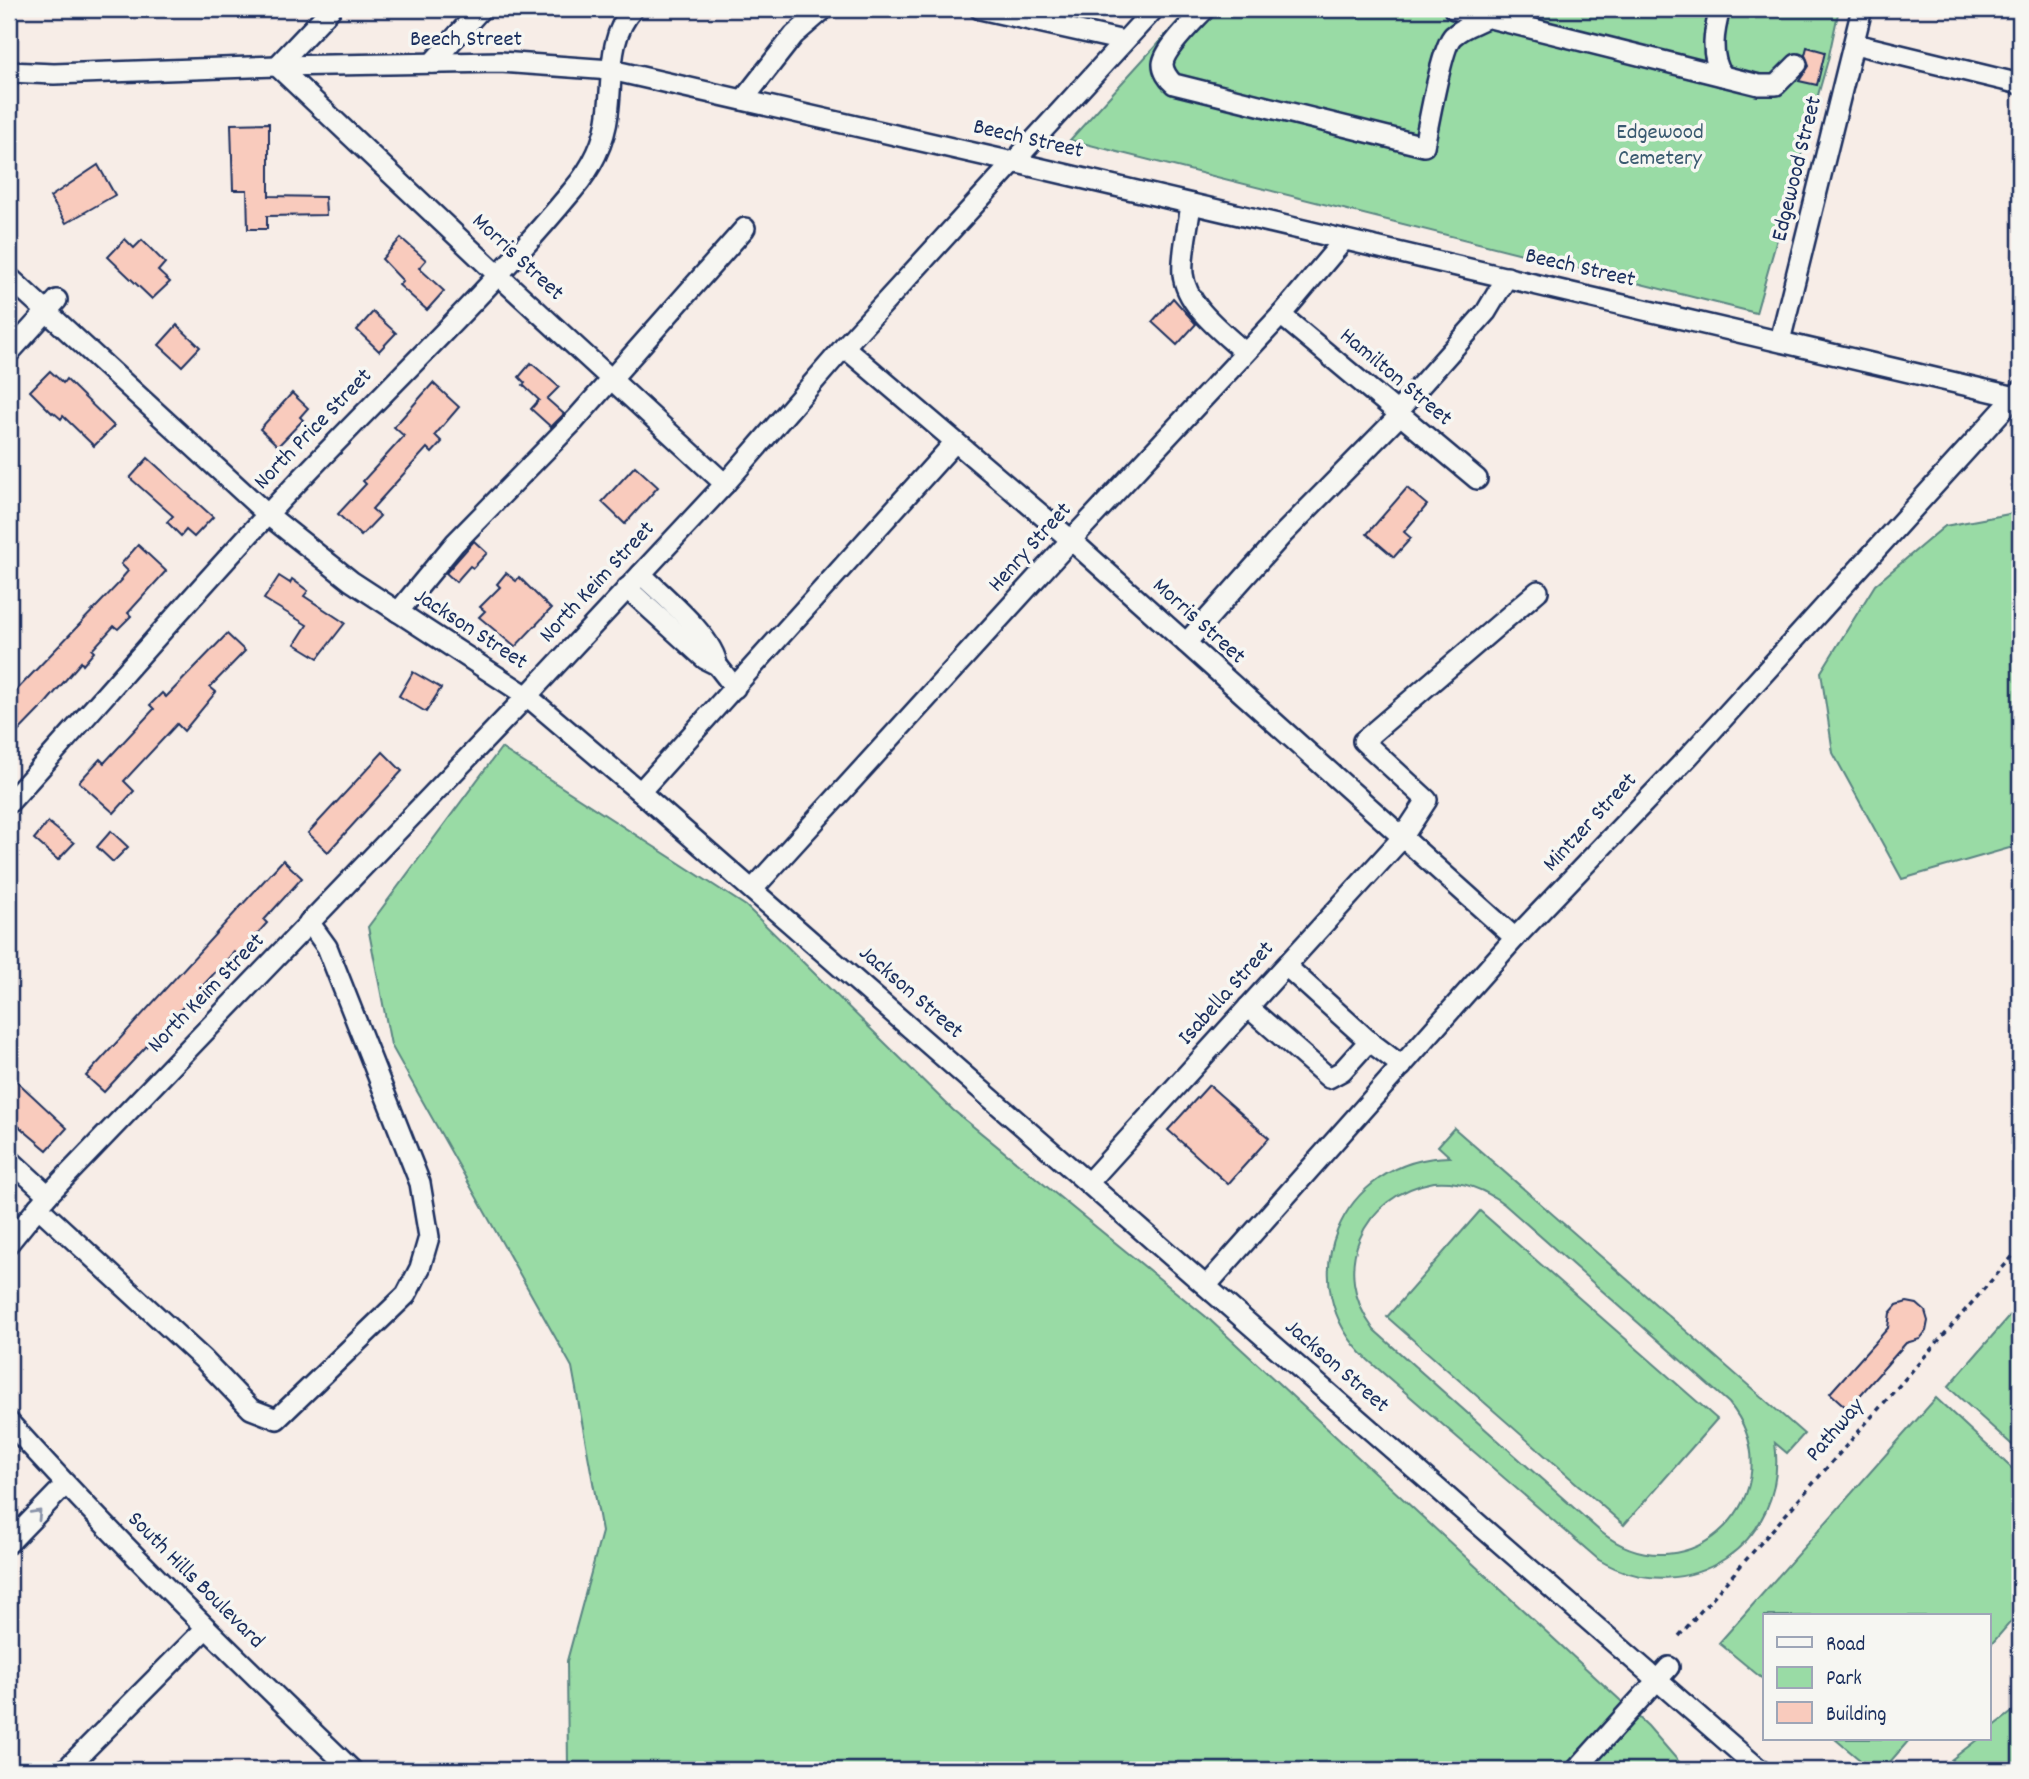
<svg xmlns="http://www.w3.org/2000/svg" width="2029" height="1779" font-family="Dekko,sans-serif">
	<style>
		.green { fill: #99dba5; stroke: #5a8582; stroke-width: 2; fill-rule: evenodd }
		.building { fill: #f9cbbd; stroke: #1b2f5e; stroke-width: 2 }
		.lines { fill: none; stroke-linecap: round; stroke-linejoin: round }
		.minor-casing { stroke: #1b2f5e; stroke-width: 24 }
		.path { stroke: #1b2f5e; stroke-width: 3.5; stroke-dasharray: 5 5; stroke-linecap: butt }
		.minor { stroke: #f6f6f2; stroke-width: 19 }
		.oneway { stroke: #8892a8 }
		.labels { text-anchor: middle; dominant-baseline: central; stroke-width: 7; stroke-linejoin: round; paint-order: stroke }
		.street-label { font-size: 23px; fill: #1b2f5e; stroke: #f6f6f2 }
		.park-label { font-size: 23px; fill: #3a5a70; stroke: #f6f6f2 }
	</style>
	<rect width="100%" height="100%" fill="#f7ede7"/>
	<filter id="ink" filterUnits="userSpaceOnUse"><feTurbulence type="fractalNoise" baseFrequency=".0143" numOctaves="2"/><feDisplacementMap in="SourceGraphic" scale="14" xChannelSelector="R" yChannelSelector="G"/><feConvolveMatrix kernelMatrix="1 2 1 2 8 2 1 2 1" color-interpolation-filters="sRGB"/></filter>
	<g filter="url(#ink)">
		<g class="green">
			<polygon points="1189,9 1839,9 1828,60 1756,313 1070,140"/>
			<polygon points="2020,512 2020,845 1902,879 1833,753 1821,672 1875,585 1945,526"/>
			<polygon points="501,748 746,906 953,1110 1210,1320 1648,1726 1686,1770 568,1770 567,1661 602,1532 572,1367 391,1045 368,927"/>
			<path d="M1454,1128L1804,1434L1787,1453L1775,1443C1789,1543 1687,1612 1599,1560L1368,1360C1287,1284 1340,1158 1450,1157L1438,1146ZM1434,1182C1461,1180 1483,1188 1504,1204L1729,1403C1800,1491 1689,1602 1601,1532L1374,1330C1329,1270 1361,1195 1434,1182Z"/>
			<polygon points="1480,1211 1717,1419 1624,1525 1387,1317"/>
			<polygon points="2020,1304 2020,1452 1948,1387"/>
			<polygon points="1936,1398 2020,1476 2020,1611 1989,1647 1989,1616 1765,1616 1765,1681 1719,1643"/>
			<polygon points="2020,1706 2020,1770 1959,1770 1951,1760 1978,1739 1989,1739 1989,1730"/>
			<polygon points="1835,1739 1910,1739 1883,1770 1872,1770"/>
		</g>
		<g class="building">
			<polygon points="1807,47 1825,52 1817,85 1799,81 1809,66 1805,55"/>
			<polygon points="269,123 269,196 325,197 326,215 267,216 267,229 248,229 247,190 233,190 231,124"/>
			<polygon points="98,165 115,195 66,223 50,197"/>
			<polygon points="401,238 426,260 419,268 444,291 427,310 399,285 403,281 382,259"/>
			<polygon points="125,239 134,248 142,240 165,263 158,271 170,282 152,299 108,257"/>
			<polygon points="1173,298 1196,324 1177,345 1152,322"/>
			<polygon points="373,312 396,333 379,351 357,330"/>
			<polygon points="177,325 200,347 182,366 159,345"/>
			<polygon points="531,363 559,387 547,399 564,414 551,427 531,409 539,400 523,385 525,383 519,377"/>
			<polygon points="50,371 63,383 66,379 114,426 94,446 63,416 61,419 53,412 52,413 30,391"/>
			<polygon points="433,383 459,407 435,435 442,442 432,453 427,448 372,509 380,516 361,536 338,514 366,484 363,481 404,436 394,427"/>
			<polygon points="292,393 308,408 300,417 303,420 278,446 260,429"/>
			<polygon points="148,458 213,517 194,537 186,530 181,536 167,522 173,516 130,478"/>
			<polygon points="635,466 658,487 625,524 602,502"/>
			<polygon points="1407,488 1427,505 1404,532 1411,538 1394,557 1367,534"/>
			<polygon points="474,541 487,553 473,568 470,566 456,582 446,573"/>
			<polygon points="138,545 166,571 128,613 131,616 118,629 114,626 92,650 94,652 83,665 81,662 45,704 9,741 9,698 122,580 121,579 128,571 121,564"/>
			<polygon points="506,573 516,581 519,577 551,609 515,647 479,617 485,611 480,607 500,587 497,584"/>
			<polygon points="279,576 290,583 292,579 308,591 304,596 345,623 318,658 295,644 307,625 264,599"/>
			<polygon points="227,634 245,651 210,687 216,692 184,731 177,724 124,781 134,791 114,813 79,782 100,759 104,763 154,709 150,705 162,693 166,697"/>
			<polygon points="413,672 441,688 426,712 399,696"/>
			<polygon points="383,752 402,771 328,852 308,833"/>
			<polygon points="48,822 74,843 58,860 34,839"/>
			<polygon points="111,831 128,847 113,862 97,847"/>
			<polygon points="283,860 302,878 264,920 267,923 238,955 234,952 104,1092 86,1076"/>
			<polygon points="9,1074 67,1128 47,1150 9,1118"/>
			<polygon points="1209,1085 1269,1138 1228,1184 1168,1130"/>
			<polygon points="1907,1302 1917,1304 1925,1311 1928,1321 1926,1331 1920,1339 1906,1343 1848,1409 1830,1393 1888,1328 1890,1313 1897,1305"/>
		</g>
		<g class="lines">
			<g class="minor-casing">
				<g id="minor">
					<polyline points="331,9 277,66 498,275 725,484"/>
					<polyline points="980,9 1124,41"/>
					<path d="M1205,9C1195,20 1164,49 1163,64C1163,71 1168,79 1174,84L1424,146C1428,127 1442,46 1453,36C1467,23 1486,22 1499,9"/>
					<polyline points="1454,9 1759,85 1776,85 1797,64"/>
					<path d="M1720,9C1714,31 1709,56 1723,76"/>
					<polyline points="1855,44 2020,84"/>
					<polyline points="432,63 481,9"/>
					<polyline points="9,72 54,74 277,66 500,62 611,70 1013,162 2020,398"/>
					<polyline points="743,100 794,35 824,9"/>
					<path d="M1191,204C1189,223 1181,255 1183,274C1186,306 1223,332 1245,353"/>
					<polyline points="9,277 268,515 351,581 527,696 640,792 1760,1770"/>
					<polyline points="1281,315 1477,479"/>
					<polyline points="1780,341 1862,9"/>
					<polyline points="844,347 1071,540 1515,938"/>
					<polyline points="9,353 57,300"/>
					<polyline points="1397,412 1486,312 1507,277"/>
					<path d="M641,574C662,595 714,637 717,665"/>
					<polyline points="627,588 705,659 717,665 735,688"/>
					<polyline points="398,612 455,543 575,420 745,228"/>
					<polyline points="1186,643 1284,533 1400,415"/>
					<polyline points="640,792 955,442"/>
					<path d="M9,803C99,703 188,600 280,501C377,397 483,299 573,190C591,169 605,142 608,114C613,79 607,37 633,9"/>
					<polyline points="753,889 1071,540 1281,315 1344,240"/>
					<polyline points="1248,1007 1329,1078 1342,1071 1369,1041 1286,966"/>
					<polyline points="1369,1041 1402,1066"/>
					<polyline points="9,1159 48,1195"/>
					<polyline points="1089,1182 1402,838 1427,800 1363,741 1538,591"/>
					<polyline points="38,1207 203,1359 251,1409 277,1419 406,1295 420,1268 429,1237 420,1183 327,947 309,922"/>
					<polyline points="9,1243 48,1195 527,696 725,484 844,347 1154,9"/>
					<polyline points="1206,1286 1515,938 1689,756 2020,391"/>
					<path d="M9,1422C118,1543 235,1657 352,1770"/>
					<polyline points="9,1543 65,1485"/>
					<polyline points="65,1770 206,1628"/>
					<polyline points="1576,1770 1669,1667"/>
				</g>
			</g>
			<polyline class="path" points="1679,1636 2020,1248"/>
			<use href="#minor" class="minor"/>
		</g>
		<defs><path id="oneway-chevron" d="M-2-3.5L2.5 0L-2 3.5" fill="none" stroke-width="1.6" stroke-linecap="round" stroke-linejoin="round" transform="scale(1.75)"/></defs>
		<use class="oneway" href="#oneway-chevron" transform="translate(37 1514) rotate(-46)"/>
	</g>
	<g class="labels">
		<g class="street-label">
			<text x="466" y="40">Beech Street</text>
			<text transform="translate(1028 140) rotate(13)">Beech Street</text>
			<text transform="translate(1798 169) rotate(-76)">Edgewood Street</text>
			<text transform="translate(517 258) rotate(43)">Morris Street</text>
			<text transform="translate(1580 269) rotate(13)">Beech Street</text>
			<text transform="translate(1395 378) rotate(40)">Hamilton Street</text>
			<text transform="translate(314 430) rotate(-46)">North Price Street</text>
			<text transform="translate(1031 548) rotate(-48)">Henry Street</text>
			<text transform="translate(598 583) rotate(-47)">North Keim Street</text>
			<text transform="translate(1198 622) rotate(42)">Morris Street</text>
			<text transform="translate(470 630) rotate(33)">Jackson Street</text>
			<text transform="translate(1591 823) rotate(-47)">Mintzer Street</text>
			<text transform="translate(910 993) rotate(41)">Jackson Street</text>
			<text transform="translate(207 994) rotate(-46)">North Keim Street</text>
			<text transform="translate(1227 994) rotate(-48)">Isabella Street</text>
			<text transform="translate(1336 1367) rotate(41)">Jackson Street</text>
			<text transform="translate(1836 1431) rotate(-49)">Pathway</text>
			<text transform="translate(195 1581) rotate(45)">South Hills Boulevard</text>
		</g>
		<g class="park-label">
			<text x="1660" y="133">Edgewood<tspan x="1660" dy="26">Cemetery</tspan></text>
		</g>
	</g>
	<rect width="2029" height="1779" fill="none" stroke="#f6f6f2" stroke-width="35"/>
	<rect x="18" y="18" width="1994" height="1744" fill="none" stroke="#1b2f5e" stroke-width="2.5" filter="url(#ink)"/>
	<rect x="1763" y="1614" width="228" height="126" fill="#f6f6f2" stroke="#9ea6b7" stroke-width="2"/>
	<rect x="1777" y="1637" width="35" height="10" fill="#f6f6f2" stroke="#9ea6b7" stroke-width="2"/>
	<text x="1826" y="1650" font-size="21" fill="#1b2f5e">Road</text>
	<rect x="1777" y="1667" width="35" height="21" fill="#99dba5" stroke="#9ea6b7" stroke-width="2"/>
	<text x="1826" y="1684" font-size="21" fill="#1b2f5e">Park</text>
	<rect x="1777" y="1702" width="35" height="21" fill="#f9cbbd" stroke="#9ea6b7" stroke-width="2"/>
	<text x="1826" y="1720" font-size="21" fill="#1b2f5e">Building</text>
</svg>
